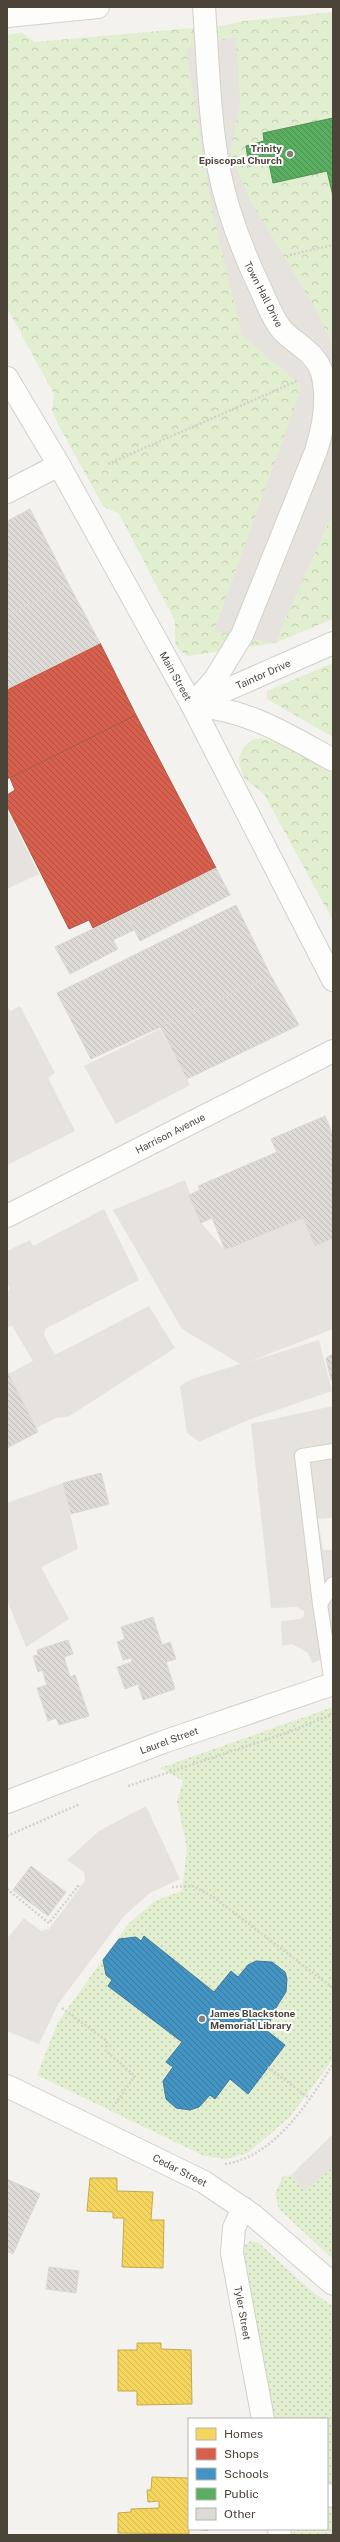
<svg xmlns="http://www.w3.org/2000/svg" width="340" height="2542" font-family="'Public Sans',sans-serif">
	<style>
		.grass { fill: url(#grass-dots) }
		.forest { fill: url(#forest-crowns) }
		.parking { fill: #e6e3df }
		.homes { fill: url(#homes-back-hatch); stroke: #c3aa52 }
		.shops { fill: url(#shops-back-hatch); stroke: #ac5847 }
		.schools { fill: url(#schools-back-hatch); stroke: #457b9a }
		.public { fill: url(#public-back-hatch); stroke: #568e55 }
		.building { fill: url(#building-back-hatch); stroke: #dcd9d4 }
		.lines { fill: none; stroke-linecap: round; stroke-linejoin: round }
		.service-casing { stroke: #d2d0cb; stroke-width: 16 }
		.minor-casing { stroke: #d2d0cb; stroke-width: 24 }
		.tertiary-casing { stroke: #d2d0cb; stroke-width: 24 }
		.path { stroke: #d3d2cc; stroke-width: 2.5; stroke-dasharray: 2 2; stroke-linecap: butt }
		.service { stroke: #fdfdfc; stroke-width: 14 }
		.minor { stroke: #fdfdfc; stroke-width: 22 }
		.tertiary { stroke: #fdfdfc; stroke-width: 22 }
		.poi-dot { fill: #868178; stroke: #fff; stroke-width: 1.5 }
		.labels { text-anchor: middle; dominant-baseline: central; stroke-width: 4; stroke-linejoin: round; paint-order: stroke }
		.poi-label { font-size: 10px; font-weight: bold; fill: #4b4439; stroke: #fff; text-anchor: end }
		.street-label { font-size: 10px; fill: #4b4439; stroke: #fff }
	</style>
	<defs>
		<pattern id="grass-dots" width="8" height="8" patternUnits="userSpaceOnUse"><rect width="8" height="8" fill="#e1eecf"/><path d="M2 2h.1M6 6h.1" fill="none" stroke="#c3cdb2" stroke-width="1.8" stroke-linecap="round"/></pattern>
		<pattern id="forest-crowns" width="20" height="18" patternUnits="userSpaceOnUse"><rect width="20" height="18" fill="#e1eecf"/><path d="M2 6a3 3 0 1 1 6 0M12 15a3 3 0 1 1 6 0" fill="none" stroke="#c3cdb2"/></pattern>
		<pattern id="homes-back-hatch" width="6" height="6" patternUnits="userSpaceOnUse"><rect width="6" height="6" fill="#f6d55c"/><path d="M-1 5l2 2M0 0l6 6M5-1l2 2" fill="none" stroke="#d4b851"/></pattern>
		<pattern id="shops-back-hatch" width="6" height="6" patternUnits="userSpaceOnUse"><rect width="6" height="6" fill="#d6604d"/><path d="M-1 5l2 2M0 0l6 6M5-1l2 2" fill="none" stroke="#b05141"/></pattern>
		<pattern id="schools-back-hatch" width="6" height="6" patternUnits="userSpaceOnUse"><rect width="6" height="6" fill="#4393c3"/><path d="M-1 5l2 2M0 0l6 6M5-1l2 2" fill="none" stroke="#3a7a9f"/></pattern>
		<pattern id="public-back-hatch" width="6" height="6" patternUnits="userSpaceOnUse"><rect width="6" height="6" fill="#5aae61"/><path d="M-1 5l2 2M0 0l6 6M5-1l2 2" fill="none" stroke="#4c8f51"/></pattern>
		<pattern id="building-back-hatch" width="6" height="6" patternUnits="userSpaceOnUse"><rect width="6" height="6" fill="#dedbd6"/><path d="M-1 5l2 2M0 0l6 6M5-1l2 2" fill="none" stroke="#c0bdb8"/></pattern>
	</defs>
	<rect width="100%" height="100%" fill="#f4f2ee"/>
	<g class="grass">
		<polygon points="333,1707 333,2059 290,2117 248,2153 226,2159 204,2156 37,2075 58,2022 128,1924 155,1901 182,1891 187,1848 177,1802 183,1781 160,1768"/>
		<polygon points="333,2166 333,2259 279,2209 275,2194 283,2176 291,2175 305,2191"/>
		<polygon points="251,2241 259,2243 311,2291 333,2306 333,2483 327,2483 327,2419 273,2419 244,2253 245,2245"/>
		<polygon points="327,2507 333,2507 333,2535 290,2535 290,2529 327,2529"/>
	</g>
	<g class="forest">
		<path d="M333,12V619L275,643L188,656C168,645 178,637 174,619L119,514L103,506L58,424L52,410L54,394L7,308V35L22,33L35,42L226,25L243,21Z"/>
		<polygon points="333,663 333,737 267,699 267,691"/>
		<path d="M261,738C287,742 311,761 333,774V921L264,794L244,778L240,766L239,757L243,748L252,740Z"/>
	</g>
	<g class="parking">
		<polygon points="236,37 240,103 230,153 249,198 321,318 333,348 333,512 275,643 214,631 302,386 242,335 211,204 186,48"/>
		<polygon points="7,810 39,874 7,889"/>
		<polygon points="7,1006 10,1011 20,1006 55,1073 48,1078 75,1131 7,1165"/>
		<polygon points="160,1029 190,1085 116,1124 84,1066"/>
		<polygon points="185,1180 201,1223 225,1250 303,1218 315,1246 333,1238 333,1329 248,1362 319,1340 332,1391 248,1420 199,1442 187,1433 180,1386 192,1379 240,1364 182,1329 113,1210"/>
		<polygon points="104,1209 139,1280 45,1329 44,1335 55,1355 149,1306 175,1348 68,1417 56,1418 36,1428 8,1374 33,1361 12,1326 7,1327 7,1294 10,1289 7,1282 7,1251 30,1240 33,1246"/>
		<polygon points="333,1406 333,1518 318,1519 323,1550 333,1550 333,1655 312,1663 308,1653 300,1648 292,1644 282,1646 281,1621 300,1619 304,1616 304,1611 297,1607 271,1608 251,1424"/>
		<polygon points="63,1483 78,1549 41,1567 69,1619 26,1647 7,1600 7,1503"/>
		<polygon points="146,1806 180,1879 150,1893 124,1916 58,2004 39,2044 7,2031 7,1939 24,1918 41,1931 49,1929 85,1881 84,1872 67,1860 99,1831"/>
		<polygon points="333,2134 333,2166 305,2191 291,2175"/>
	</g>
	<g class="homes">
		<polygon points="90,2178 117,2178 117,2191 153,2192 151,2220 164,2220 163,2268 122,2267 124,2218 113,2218 113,2212 87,2211"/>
		<polygon points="137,2343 161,2343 161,2349 191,2350 192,2404 137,2405 137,2391 118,2391 118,2350 137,2350"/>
		<polygon points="152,2477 189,2478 189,2529 208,2530 189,2529 189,2534 118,2533 118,2513 131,2512 131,2509 159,2508 159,2501 148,2502 147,2490 151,2490"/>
	</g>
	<g class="shops">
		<polygon points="100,643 136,715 7,779 7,689"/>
		<polygon points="136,715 216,868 93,928 89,920 69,929 7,806 7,795 15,790 10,778"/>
	</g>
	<polygon class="schools" points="144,1936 214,1992 231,1971 238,1977 248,1965 256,1961 272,1962 285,1972 287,1979 286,1992 277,2006 266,2030 285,2045 248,2094 230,2079 215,2099 210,2095 199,2107 190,2110 176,2108 166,2099 163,2081 173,2067 166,2062 182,2042 108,1986 112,1980 106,1975 103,1960 119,1939 136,1937 141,1941"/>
	<polygon class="public" points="333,118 333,196 327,171 273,183 269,163 249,166 246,146 264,141 263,133"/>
	<g class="building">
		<polygon points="30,509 68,583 7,616 7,521"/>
		<polygon points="68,583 100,643 7,689 7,616"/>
		<polygon points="216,868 230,895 140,941 126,913"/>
		<polygon points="236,905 271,976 91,1059 57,993"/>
		<polygon points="126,913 134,930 113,940 118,949 70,974 55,947"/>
		<polygon points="271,976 299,1025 187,1079 160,1026"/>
		<polygon points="325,1116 333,1135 333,1238 315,1246 303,1218 225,1250 212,1218 201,1223 189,1195 200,1190 198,1186 277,1152 271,1139"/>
		<polygon points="333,1354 333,1379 331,1380 326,1358"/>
		<polygon points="7,1371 38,1432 7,1448"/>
		<polygon points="101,1473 109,1504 71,1514 63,1483"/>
		<polygon points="153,1617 162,1645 170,1642 176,1659 166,1662 175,1689 143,1700 138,1684 125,1689 117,1667 132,1662 131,1658 123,1660 117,1642 125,1639 121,1627"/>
		<polygon points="68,1640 73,1654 64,1657 70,1677 75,1675 89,1716 59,1725 56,1718 48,1721 37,1688 47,1685 42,1670 38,1672 33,1656 38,1655 37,1650"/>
		<polygon points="31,1866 66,1892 48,1916 13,1890"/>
		<polygon points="7,2179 40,2194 13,2254 7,2251"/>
		<polygon points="49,2267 79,2271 76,2293 46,2289"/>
	</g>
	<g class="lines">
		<g class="service-casing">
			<g id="service">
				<polyline points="320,1604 333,1584"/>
				<polyline points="332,1684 320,1604 302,1456 333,1451"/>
			</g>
		</g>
		<g class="minor-casing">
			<g id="minor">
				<polyline points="7,492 59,465"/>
				<polyline points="199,702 333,643"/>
				<path d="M192,705L215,679L242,635L316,451C324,426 329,399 322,373C316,352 296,345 282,330C272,318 267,303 261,290C243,252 227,211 219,170C209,117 208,61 204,7"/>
				<path d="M192,705C249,710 285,733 333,760"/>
				<polyline points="7,1216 333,1051"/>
				<polyline points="7,1802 163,1742 333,1684"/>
				<polyline points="243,2208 234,2228 232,2253 263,2419"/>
				<polyline points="327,2495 333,2496"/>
				<polyline points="279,2529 280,2535"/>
			</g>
		</g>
		<g class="tertiary-casing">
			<g id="tertiary">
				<polyline points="7,16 98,7"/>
				<polyline points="7,378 59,465 192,705 333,980"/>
				<polyline points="7,2086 204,2182 254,2216 333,2284"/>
			</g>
		</g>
		<g class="path">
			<polyline points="290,255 333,245"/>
			<polyline points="108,464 297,381"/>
			<polyline points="128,1786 289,1732 333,1714"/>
			<polyline points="7,1836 80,1804"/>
			<polyline points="172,1887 193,1886 212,1896 333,1988"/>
			<polyline points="7,1889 49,1923 79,1885"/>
			<polyline points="62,2008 107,2041 106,2051 135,2076 112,2108"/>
			<polyline points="268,2067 310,2099"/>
			<path d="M225,2164C274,2157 308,2103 333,2064"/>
		</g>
		<use href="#service" class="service"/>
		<use href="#minor" class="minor"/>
		<use href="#tertiary" class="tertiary"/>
	</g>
	<g class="poi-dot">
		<circle cx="290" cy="154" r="4"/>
		<circle cx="202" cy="2019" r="4"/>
	</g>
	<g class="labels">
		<g class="poi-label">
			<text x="282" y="148">Trinity<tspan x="282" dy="12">Episcopal Church</tspan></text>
			<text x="210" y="2013" text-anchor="start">James Blackstone<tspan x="210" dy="12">Memorial Library</tspan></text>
		</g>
		<g class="street-label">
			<text transform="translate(264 294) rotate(63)">Town Hall Drive</text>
			<text transform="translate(263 674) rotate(-24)">Taintor Drive</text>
			<text transform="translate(176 676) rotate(61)">Main Street</text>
			<text transform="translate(170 1133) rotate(-27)">Harrison Avenue</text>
			<text transform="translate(169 1740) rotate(-20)">Laurel Street</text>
			<text transform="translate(180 2170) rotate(27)">Cedar Street</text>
			<text transform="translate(243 2313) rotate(80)">Tyler Street</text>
		</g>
	</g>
	<rect width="340" height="2542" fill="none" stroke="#4b4439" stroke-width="16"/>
	<rect x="188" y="2418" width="140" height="112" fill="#ffffff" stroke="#b7b4b0"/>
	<rect x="196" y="2428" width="20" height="12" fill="#f6d55c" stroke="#b7b4b0"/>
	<text x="224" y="2438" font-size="12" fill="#4b4439">Homes</text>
	<rect x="196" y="2448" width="20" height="12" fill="#d6604d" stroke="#b7b4b0"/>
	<text x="224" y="2458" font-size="12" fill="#4b4439">Shops</text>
	<rect x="196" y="2468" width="20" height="12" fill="#4393c3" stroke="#b7b4b0"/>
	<text x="224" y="2478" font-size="12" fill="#4b4439">Schools</text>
	<rect x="196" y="2488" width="20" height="12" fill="#5aae61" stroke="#b7b4b0"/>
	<text x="224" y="2498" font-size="12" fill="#4b4439">Public</text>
	<rect x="196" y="2508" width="20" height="12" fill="#dedbd6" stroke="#b7b4b0"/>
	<text x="224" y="2518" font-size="12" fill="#4b4439">Other</text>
</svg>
